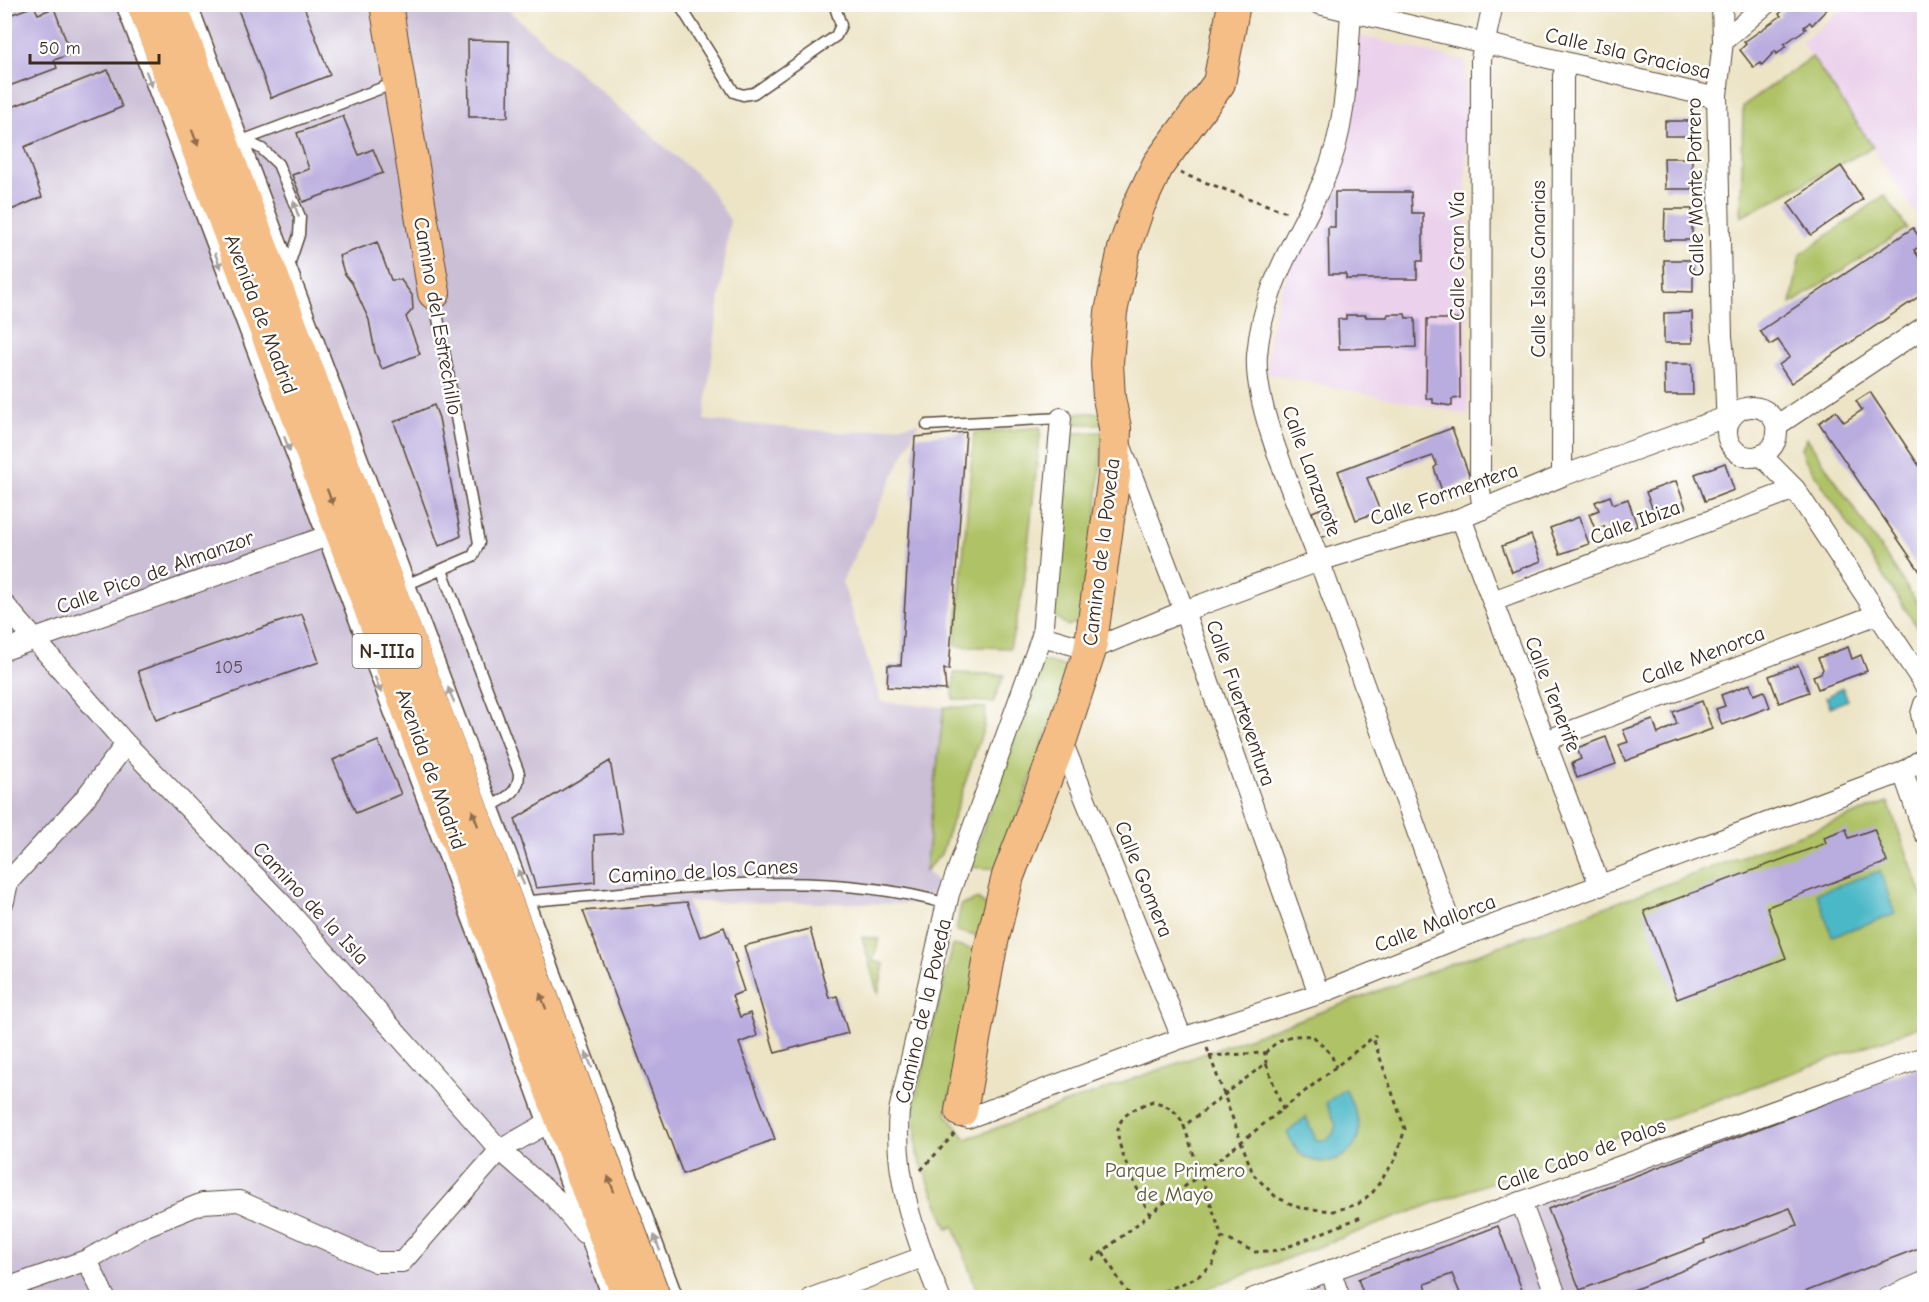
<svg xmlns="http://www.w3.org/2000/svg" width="1929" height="1302" font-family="'Comic Neue',sans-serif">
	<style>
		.built { fill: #ebd1eb }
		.industrial { fill: #cbbfd5 }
		.green { fill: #afc266; stroke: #757642; stroke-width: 1.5 }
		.water { fill: #4cb8c8; stroke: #447173; stroke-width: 1.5 }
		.building { fill: #b9acde }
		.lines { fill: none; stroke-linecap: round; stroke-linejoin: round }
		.service-casing { stroke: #564637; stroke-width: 13 }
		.minor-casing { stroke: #564637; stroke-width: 22 }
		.primary-casing { stroke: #564637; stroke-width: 34 }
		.trunk-casing { stroke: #564637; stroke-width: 35 }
		.path { stroke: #564637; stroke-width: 3; stroke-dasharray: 4.5 4.5; stroke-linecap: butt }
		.service { stroke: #fff; stroke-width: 10 }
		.minor { stroke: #fff; stroke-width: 20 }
		.primary { stroke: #f6be87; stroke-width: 32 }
		.trunk { stroke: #f6be87; stroke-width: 33 }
		.oneway { fill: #a79f9a }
		.oneway2 { fill: #8f6d4d }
		.labels { text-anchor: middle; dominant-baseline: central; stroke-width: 5; stroke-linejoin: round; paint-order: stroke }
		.number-label { font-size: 18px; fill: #5a4a4e }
		.shield { fill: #fff; stroke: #766a62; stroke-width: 1.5 }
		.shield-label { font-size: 20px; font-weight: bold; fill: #3b2a1e }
		.street-label { font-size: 21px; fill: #3b2a1e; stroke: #fff }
		.park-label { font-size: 21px; fill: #5e5834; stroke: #fff }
	</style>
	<rect width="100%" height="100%" fill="#fff"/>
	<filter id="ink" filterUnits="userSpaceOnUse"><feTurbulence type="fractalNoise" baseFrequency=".0167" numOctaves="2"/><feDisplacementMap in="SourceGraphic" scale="12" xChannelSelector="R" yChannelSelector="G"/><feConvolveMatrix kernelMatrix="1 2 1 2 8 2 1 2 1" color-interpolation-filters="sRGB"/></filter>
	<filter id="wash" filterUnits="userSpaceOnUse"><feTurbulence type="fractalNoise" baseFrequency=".008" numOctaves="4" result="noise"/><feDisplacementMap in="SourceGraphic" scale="24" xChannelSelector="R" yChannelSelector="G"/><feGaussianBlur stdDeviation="1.35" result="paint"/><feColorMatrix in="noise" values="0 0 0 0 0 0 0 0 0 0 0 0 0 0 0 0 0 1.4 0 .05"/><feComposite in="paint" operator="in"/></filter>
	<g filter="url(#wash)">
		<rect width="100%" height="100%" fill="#ede4c6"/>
		<g class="built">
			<polygon points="1848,5 1924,5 1924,225 1801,42"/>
			<polygon points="1358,35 1465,61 1468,415 1267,373 1270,331 1280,293 1297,245 1325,199 1344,158 1351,131"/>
		</g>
		<g class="industrial">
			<polygon points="5,5 502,5 705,182 730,220 704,420 848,433 919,423 842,582 881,702 944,707 925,870 949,894 948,904 530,901 669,1297 5,1298"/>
			<polygon points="1924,1065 1924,1297 1256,1298"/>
		</g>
		<g class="green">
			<polygon points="1812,57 1873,147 1741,217 1743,106"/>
			<polygon points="1885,195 1907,228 1791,304 1800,255"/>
			<polygon points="1076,413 1101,413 1102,424 1076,424"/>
			<polygon points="1041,427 1023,591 1010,648 955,646 974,433"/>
			<polygon points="1103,432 1092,572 1082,621 1068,626 1053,615 1061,560 1072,433"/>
			<polygon points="1807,438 1924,613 1924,637 1804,458 1802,448"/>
			<polygon points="1041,660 1071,668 998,869 970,867"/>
			<polygon points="954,673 1004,675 993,703 953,699"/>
			<polygon points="944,707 986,708 984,727 941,854 925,871"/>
			<polygon points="1888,802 1924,900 1924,1025 1437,1202 1185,1297 979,1297 954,1226 948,1229 917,1154 914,1104 953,945 984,951 946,1113 966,1139 1362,997"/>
			<path d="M977,899C994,908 989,921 986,938L956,931L961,905Z"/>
			<polygon points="862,937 879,939 873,961 884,964 878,995"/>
		</g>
		<g class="water">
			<polygon points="1842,687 1848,700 1830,707 1826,697"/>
			<polygon points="1880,871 1895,914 1832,936 1817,893"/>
			<path d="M1345,1089C1351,1102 1359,1115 1359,1129C1360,1154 1328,1169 1307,1158C1297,1153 1292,1142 1287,1133L1306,1117L1316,1140H1327L1333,1134L1336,1125L1326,1103Z"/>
		</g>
		<g id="blocks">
			<g class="building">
				<polygon points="236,4 303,4 330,75 271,98"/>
				<polygon points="1790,4 1836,4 1833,7 1831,5 1812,25 1810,22 1804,27 1806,29 1784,44 1786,46 1777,54 1775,51 1762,65 1760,63 1754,68 1740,50 1746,44 1744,42 1781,16 1779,14"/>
				<polygon points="34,6 38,14 54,8 71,54 54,60 57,68 4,88 4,17"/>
				<polygon points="468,40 509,41 508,117 469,117"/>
				<polygon points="108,70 122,107 24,147 42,197 4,213 4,110"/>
				<polygon points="343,116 359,155 373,149 383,173 303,202 292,175 309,169 297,133"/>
				<rect x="1665" y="121" width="27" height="15"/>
				<polygon points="1664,158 1692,158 1692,189 1665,189"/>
				<polygon points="1841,166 1863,199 1811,235 1788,203"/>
				<polygon points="1335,192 1411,192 1412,213 1423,213 1423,261 1417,261 1417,279 1346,279 1346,274 1329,274 1328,227 1335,227"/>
				<polygon points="1665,209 1692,209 1692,240 1664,240"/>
				<polygon points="1913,228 1924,244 1914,250 1924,265 1924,293 1791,383 1779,365 1790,357 1778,340 1770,345 1760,331"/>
				<polygon points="377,242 391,280 401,280 412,295 413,309 406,317 420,354 382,369 375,352 369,320 352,283 344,273 339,256"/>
				<polygon points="1664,260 1693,260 1693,292 1665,291"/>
				<polygon points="1692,312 1693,343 1664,343 1664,313"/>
				<polygon points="1388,314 1405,314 1406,318 1415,318 1416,347 1339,349 1338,319 1346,319 1346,315 1366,315 1366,317 1387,317"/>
				<polygon points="1427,319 1459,319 1460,398 1452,399 1452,406 1433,403 1433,399 1426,399"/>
				<polygon points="1664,364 1692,364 1693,395 1665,395"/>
				<polygon points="1870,392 1924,473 1923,576 1819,423 1836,411 1844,422 1862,410 1856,401"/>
				<polygon points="434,405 439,418 461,536 439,546 394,422"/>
				<polygon points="1452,428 1471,480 1442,491 1434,468 1437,465 1433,456 1367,478 1380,511 1356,520 1338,471"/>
				<polygon points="966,432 949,670 944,669 946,690 887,687 888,665 901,665 915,437"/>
				<polygon points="1725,463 1734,490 1705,501 1695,474"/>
				<polygon points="1676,481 1686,508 1656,518 1646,492"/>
				<polygon points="1610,496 1613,504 1628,499 1637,526 1608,537 1604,526 1595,529 1589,514 1599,510 1595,502"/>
				<polygon points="1325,507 1335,532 1321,538 1312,512"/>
				<polygon points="1579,517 1589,544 1560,554 1550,528"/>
				<polygon points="1531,535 1541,561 1512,572 1502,546"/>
				<polygon points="302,614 319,662 156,720 138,671"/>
				<polygon points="1848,647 1852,659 1861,655 1867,671 1818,689 1813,676 1821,673 1823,669 1818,658"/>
				<polygon points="1798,665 1809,692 1779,703 1769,676"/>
				<polygon points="1750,684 1754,695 1764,691 1770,707 1722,725 1716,709 1725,706 1721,695"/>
				<polygon points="1702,701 1712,729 1625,761 1619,745 1628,742 1623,730 1653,720 1658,734 1677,724 1673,712"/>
				<polygon points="1606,737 1616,764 1577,778 1572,763 1581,759 1577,748"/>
				<polygon points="378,741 401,794 356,813 333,760"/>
				<polygon points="610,761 623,833 594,835 595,882 536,888 515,819"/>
				<polygon points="1846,829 1849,838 1874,829 1887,862 1767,907 1786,958 1677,999 1644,911 1826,843 1824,837"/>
				<polygon points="687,902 700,937 724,927 737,963 735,964 744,991 732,996 740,1017 750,1013 757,1036 739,1043 775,1139 683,1174 583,911"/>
				<polygon points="810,929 829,998 837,996 848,1033 775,1053 744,946"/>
				<polygon points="1924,1066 1924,1246 1789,1298 1613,1298 1797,1225 1790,1208 1704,1240 1705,1243 1580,1290 1548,1209"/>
				<polygon points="1498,1226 1525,1298 1462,1298 1452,1274 1425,1284 1430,1298 1365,1298 1358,1279"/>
			</g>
		</g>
	</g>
	<g filter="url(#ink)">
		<use href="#blocks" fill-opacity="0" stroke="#564637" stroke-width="1.5"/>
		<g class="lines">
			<g class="service-casing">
				<g id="service">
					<polyline points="121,4 490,978 608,1298"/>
					<polyline points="192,4 678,1298"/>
					<polyline points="679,4 734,92 743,95 754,93 836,36 841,25 834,4"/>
					<polyline points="244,140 395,83"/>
					<polyline points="244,140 262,149 278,164 300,217 299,235 289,265"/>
					<polyline points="927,425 1061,418"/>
					<path d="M442,570L519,773C519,792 509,796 493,805"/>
					<polyline points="408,584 473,556 479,543 434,296"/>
					<path d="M530,901C667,891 813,865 948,904"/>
				</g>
			</g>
			<g class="minor-casing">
				<g id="minor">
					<polyline points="1319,4 1717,98"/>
					<path d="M1722,4L1723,41L1717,95L1722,337C1726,367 1725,397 1727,426"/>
					<path d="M1351,13C1347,66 1347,127 1325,177C1298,239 1263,283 1257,355C1253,410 1299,506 1319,560C1365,686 1410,813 1456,939"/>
					<polyline points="1723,41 1766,4"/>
					<circle cx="1752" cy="432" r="25"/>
					<polyline points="1776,426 1924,327"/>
					<polyline points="1120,444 1184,611 1319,994"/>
					<polyline points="1761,455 1795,489 1924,684"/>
					<polyline points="1562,476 1563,76 1568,63"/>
					<polyline points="1483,509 1480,490 1481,59 1493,4"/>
					<polyline points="1461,518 1600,886"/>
					<polyline points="1493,601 1795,489"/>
					<polyline points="4,604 126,744 282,904 500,1150 555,1198 584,1233"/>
					<polyline points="1042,636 1090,650 1184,611 1319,561 1461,518 1562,476 1726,417"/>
					<polyline points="4,650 322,538"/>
					<polyline points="1924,704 1921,714 1924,728"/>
					<polyline points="1061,739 1182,1038"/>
					<polyline points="1545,741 1878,614"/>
					<polyline points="1903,772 1924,833"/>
					<polyline points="4,901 8,882 82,802 126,744"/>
					<polyline points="961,1111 968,1118 1182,1038 1319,994 1456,939 1903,772 1924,758"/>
					<polyline points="1521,1202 1557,1298"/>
					<polyline points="87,1260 105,1298"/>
					<polyline points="1330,1270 1340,1298"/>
					<polyline points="4,1289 87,1260 146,1226 203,1203 239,1201 376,1262 402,1262 500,1150 544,1125"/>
					<polyline points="812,1298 923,1257"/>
					<path d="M940,1298C915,1236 893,1178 899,1111L949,894L1042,636L1061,418"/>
					<polyline points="1254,1298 1924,1057"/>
					<polyline points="1887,1298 1924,1282"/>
				</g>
			</g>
			<g class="primary-casing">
				<g id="primary">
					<polyline points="386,4 434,293"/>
					<polyline points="961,1111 991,946 1008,876 1061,739 1090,650 1114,476 1115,428 1109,398 1107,363 1111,312 1124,249 1139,205 1158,165 1219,83 1234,4"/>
				</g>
			</g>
			<g class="trunk-casing">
				<g id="trunk">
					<polyline points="144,4 629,1298"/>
					<polyline points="170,4 654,1298"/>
				</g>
			</g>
			<g class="path">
				<polyline points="1180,173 1289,213"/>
				<polyline points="1207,1048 1253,1174 1276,1197 1300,1208 1334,1211 1358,1204 1373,1192 1395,1160 1405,1129 1373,1038"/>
				<path d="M1265,1053C1282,1036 1289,1035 1313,1036L1331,1054L1336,1067"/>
				<polyline points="1209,1056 1265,1053 1266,1063"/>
				<polyline points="1283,1110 1266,1063 1184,1126 1222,1237 1255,1252 1280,1250 1361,1217"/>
				<polyline points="921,1170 955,1133"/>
				<path d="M1150,1215C1141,1196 1116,1149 1118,1130C1119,1114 1140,1106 1153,1101C1168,1106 1178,1111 1184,1126"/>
				<polyline points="1103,1252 1119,1280 1132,1298"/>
				<polyline points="1092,1260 1376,1035"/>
				<polyline points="1148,1298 1196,1278 1213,1264 1222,1237"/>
			</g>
			<use href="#service" class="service"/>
			<use href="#minor" class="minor"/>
			<use href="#primary" class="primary"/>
			<use href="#trunk" class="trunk"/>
		</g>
		<defs><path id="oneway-solid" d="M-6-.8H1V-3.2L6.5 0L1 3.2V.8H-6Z" transform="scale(1.5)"/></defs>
		<g class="oneway">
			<use href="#oneway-solid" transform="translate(149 79) rotate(69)"/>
			<use href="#oneway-solid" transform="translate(296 209) rotate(-109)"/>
			<use href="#oneway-solid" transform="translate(218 261) rotate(69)"/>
			<use href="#oneway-solid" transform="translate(287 444) rotate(69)"/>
			<use href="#oneway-solid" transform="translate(378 685) rotate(69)"/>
			<use href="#oneway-solid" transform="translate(451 695) rotate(-111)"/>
			<use href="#oneway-solid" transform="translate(521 877) rotate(-111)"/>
			<use href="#oneway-solid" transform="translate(589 1060) rotate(-111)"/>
			<use href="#oneway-solid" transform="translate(657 1243) rotate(-111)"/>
		</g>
		<g class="oneway2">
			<use href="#oneway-solid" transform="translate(195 138) rotate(69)"/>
			<use href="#oneway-solid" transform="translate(330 497) rotate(69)"/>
			<use href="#oneway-solid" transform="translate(475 818) rotate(-110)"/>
			<use href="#oneway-solid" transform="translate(543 1001) rotate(-111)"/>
			<use href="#oneway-solid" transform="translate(611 1184) rotate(-111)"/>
		</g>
	</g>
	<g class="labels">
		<g class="number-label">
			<text x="229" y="667">105</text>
		</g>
		<rect class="shield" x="352.5" y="634" width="69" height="34" rx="4.5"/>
		<g class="shield-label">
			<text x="387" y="651">N-IIIa</text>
		</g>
		<g class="street-label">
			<text transform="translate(1628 53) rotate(13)">Calle Isla Graciosa</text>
			<text transform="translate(1695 187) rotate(-91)">Calle Monte Potrero</text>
			<text transform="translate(1457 256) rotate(-90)">Calle Gran Vía</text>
			<text transform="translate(1538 269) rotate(-90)">Calle Islas Canarias</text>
			<text transform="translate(261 314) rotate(69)">Avenida de Madrid</text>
			<text transform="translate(438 316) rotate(80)">Camino del Estrechillo</text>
			<text transform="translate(1312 471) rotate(70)">Calle Lanzarote</text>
			<text transform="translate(1444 494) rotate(-19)">Calle Formentera</text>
			<text transform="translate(1635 522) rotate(-20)">Calle Ibiza</text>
			<text transform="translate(1101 552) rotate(-83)">Camino de la Poveda</text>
			<text transform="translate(155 572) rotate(-20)">Calle Pico de Almanzor</text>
			<text transform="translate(1703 655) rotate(-21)">Calle Menorca</text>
			<text transform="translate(1553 694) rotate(69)">Calle Tenerife</text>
			<text transform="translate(1241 703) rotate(71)">Calle Fuerteventura</text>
			<text transform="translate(431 769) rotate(70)">Avenida de Madrid</text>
			<text transform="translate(703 871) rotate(-3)">Camino de los Canes</text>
			<text transform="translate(1144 879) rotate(68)">Calle Gomera</text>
			<text transform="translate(311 903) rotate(47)">Camino de la Isla</text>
			<text transform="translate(1435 923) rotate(-21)">Calle Mallorca</text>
			<text transform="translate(923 1011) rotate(-77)">Camino de la Poveda</text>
			<text transform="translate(1581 1155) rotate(-20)">Calle Cabo de Palos</text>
		</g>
		<g class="park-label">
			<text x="1175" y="1170">Parque Primero<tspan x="1175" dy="24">de Mayo</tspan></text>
		</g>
	</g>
	<rect width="1929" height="1302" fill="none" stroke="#fff" stroke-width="24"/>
	<path d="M30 54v9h129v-9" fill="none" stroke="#3b2a1e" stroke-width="3"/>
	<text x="39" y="54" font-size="18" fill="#3b2a1e" stroke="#ffffff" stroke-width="4.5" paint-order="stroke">50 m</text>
</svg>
